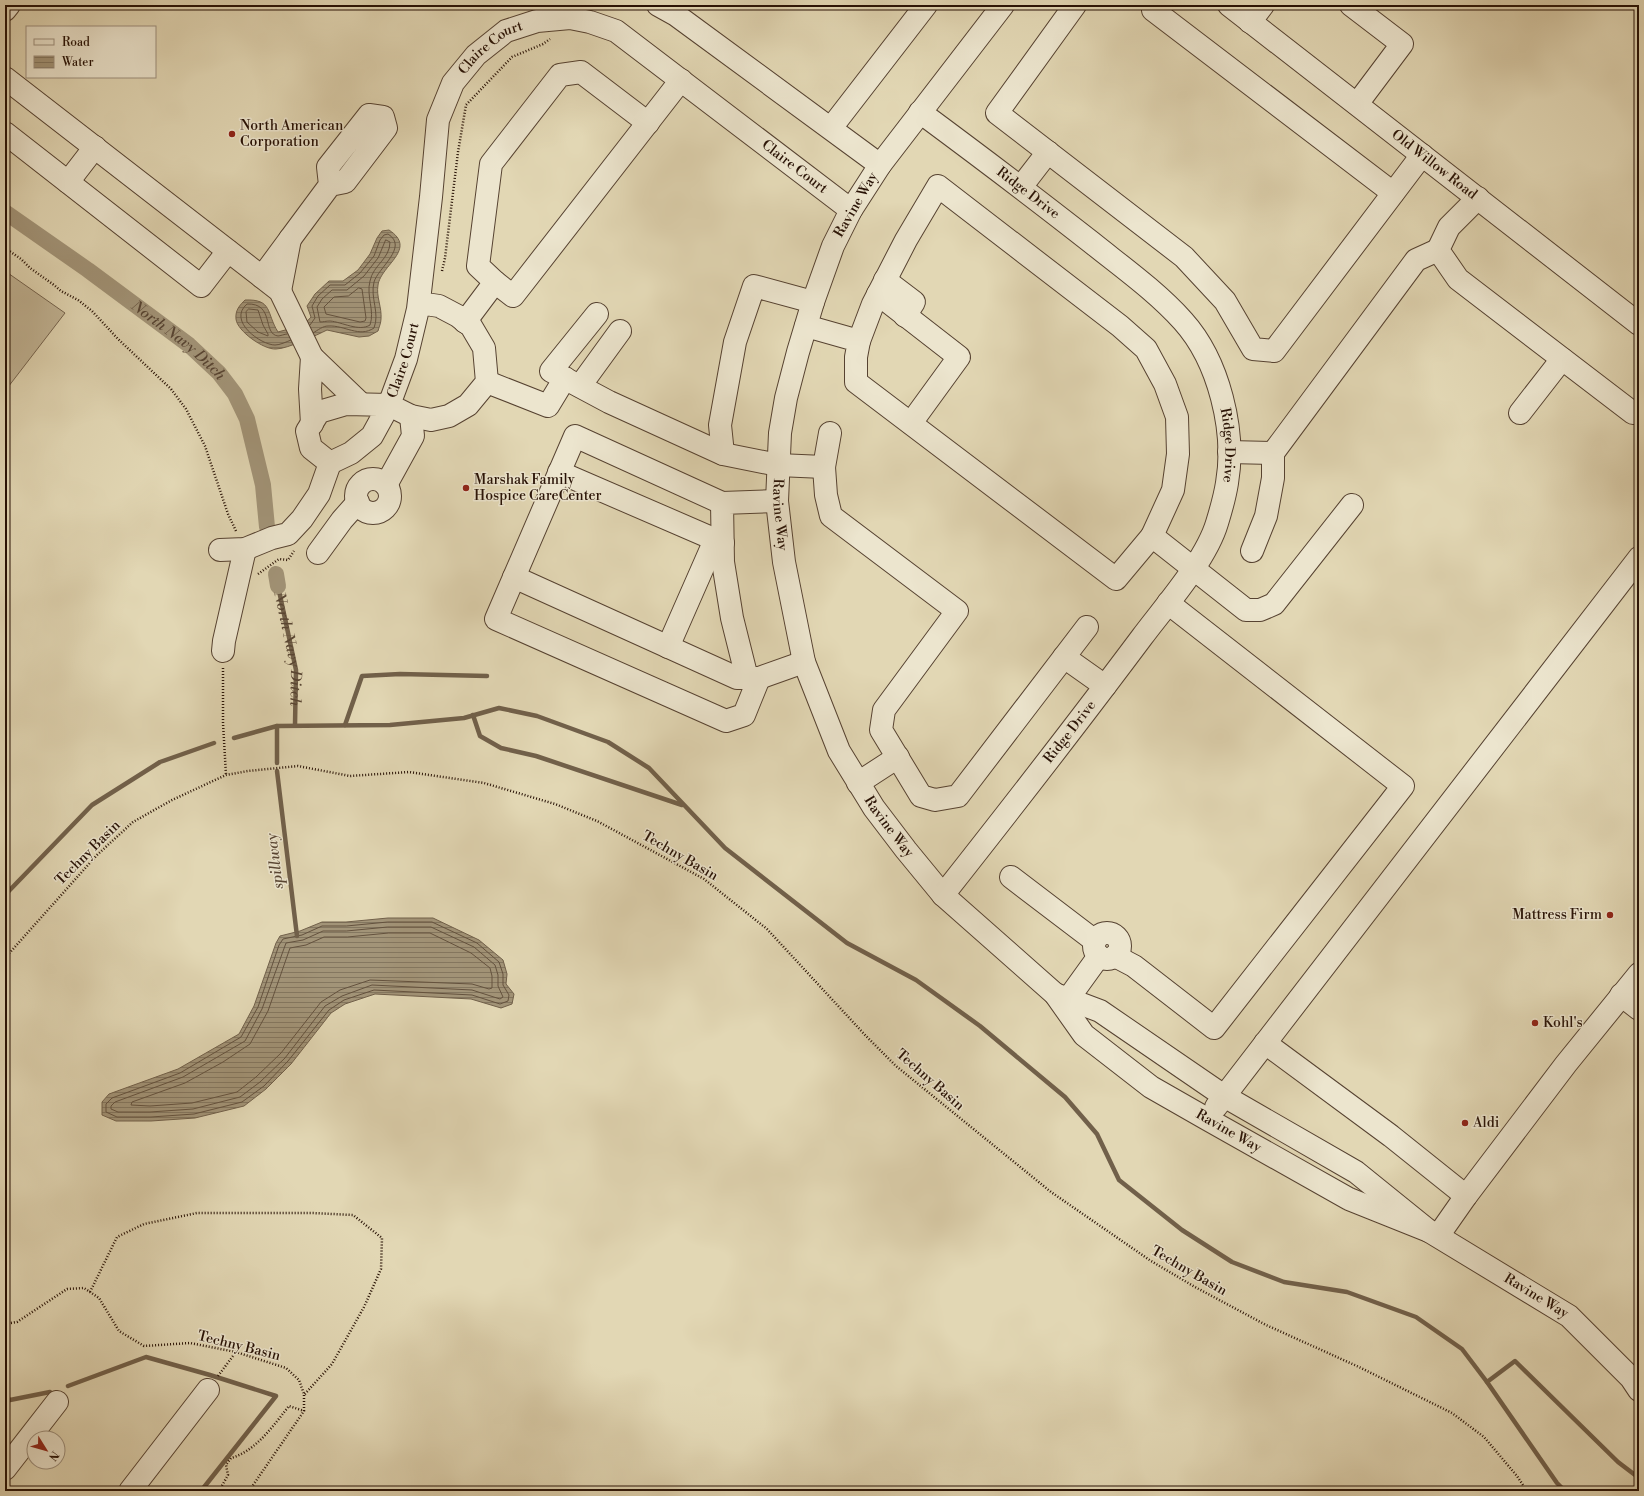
<svg xmlns="http://www.w3.org/2000/svg" width="1644" height="1496" font-family="'Libre Bodoni',serif">
	<style>
		.grass { fill: #c2b596; stroke: #74634e }
		.water { fill: url(#water-rules); stroke: #71604a }
		.lines { fill: none; stroke-linecap: round; stroke-linejoin: round }
		.shore { stroke: #64523e; stroke-width: 1 }
		.stream { stroke: #71604a; stroke-width: 4.5 }
		.canal { stroke: #a29478; stroke-width: 16 }
		.minor-casing { stroke: #564231; stroke-width: 24 }
		.path { stroke: #271105; stroke-width: 2.5; stroke-dasharray: 1 2; stroke-linecap: butt }
		.minor { stroke: #ece5ce; stroke-width: 22 }
		.poi-dot { fill: #8f2418; stroke: #ece5ce; stroke-width: 1.5 }
		.labels { text-anchor: middle; dominant-baseline: central; stroke-width: 3; stroke-linejoin: round; paint-order: stroke }
		.street-label { font-size: 14px; fill: #271105; stroke: #ece5ce }
		.poi-label { font-size: 14px; fill: #271105; stroke: #ece5ce; text-anchor: start }
		.water-label { font-size: 15px; font-style: italic; fill: #584533; stroke: #ece5ce }
	</style>
	<defs>
		<pattern id="water-rules" width="6" height="5" patternUnits="userSpaceOnUse"><rect width="6" height="5" fill="#a29478"/><path d="M0 2.5h6" fill="none" stroke="#847760"/></pattern>
	</defs>
	<rect width="100%" height="100%" fill="#e2d7b4"/>
	<filter id="stains"><feTurbulence type="fractalNoise" baseFrequency=".005" numOctaves="4"/><feColorMatrix values="0 0 0 0 .2 0 0 0 0 .09 0 0 0 0 .02 0 0 0 .5 -.17"/></filter>
	<radialGradient id="worn" r=".72"><stop offset=".6" stop-color="#630" stop-opacity="0"/><stop offset="1" stop-color="#630" stop-opacity=".3"/></radialGradient>
	<polygon class="grass" points="5,271 65,313 5,391"/>
	<g class="water">
		<path d="M389,230C418,249 381,265 378,285C376,297 382,307 381,319C381,323 379,327 378,331L369,336L359,337L327,330C317,335 287,349 276,349C264,350 237,331 236,319C235,310 240,305 245,300C273,299 266,313 278,332C288,329 305,326 311,317L307,306L315,294L329,281H343L358,270L370,254L377,238L382,231Z"/>
		<polygon points="388,918 433,918 479,940 503,960 507,974 506,984 514,994 512,1004 501,1008 471,999 375,994 345,1004 331,1013 291,1064 266,1089 244,1106 195,1118 151,1121 116,1121 102,1115 102,1102 109,1094 178,1069 239,1034 254,1006 276,943 280,936 300,931 322,922 346,922"/>
	</g>
	<g class="lines">
		<g class="shore">
			<path d="M386,240L390,242C390,259 373,265 370,281C366,296 375,311 370,325C359,332 342,322 330,321C326,321 323,322 320,322L317,307L322,299L332,290H347L364,276L378,258Z"/>
			<polygon points="359,288 362,289 366,318 365,321 360,322 326,314 324,307 334,297 348,296"/>
			<polygon points="249,309 258,310 263,325 268,334 268,336 258,332 247,322 246,312"/>
			<path d="M310,325L315,318L312,306L318,296L330,285H345L360,273L374,256L380,240L384,235L388,234C409,247 378,268 374,282C370,298 380,313 374,328C359,338 345,325 328,326C323,326 318,330 313,333"/>
			<path d="M287,334C285,334 280,336 278,336C262,334 275,303 247,304C227,321 261,345 275,345C280,345 286,342 291,340"/>
			<polygon points="388,922 432,922 477,943 499,962 503,974 503,985 509,995 508,1001 500,1004 472,995 374,990 344,1000 329,1010 288,1061 264,1086 242,1102 194,1114 151,1117 117,1117 106,1112 106,1104 112,1098 180,1073 241,1037 258,1007 279,945 283,939 302,935 322,926 346,926"/>
			<polygon points="388,927 431,927 474,947 495,965 498,975 498,986 503,997 500,999 472,990 372,985 342,996 325,1006 285,1058 260,1082 240,1097 193,1109 150,1112 118,1112 111,1109 111,1106 115,1102 183,1077 245,1041 262,1009 286,943 303,940 323,931 346,931"/>
			<polygon points="389,933 430,933 471,953 490,968 492,976 492,988 489,989 472,984 370,980 340,990 321,1002 281,1053 256,1077 237,1092 192,1103 150,1106 131,1105 132,1102 185,1083 223,1062 250,1044 268,1011 290,948 306,945 324,937 347,937"/>
		</g>
		<g class="stream">
			<path id="s1" d="M278,586L296,670L295,725"/>
			<polyline points="473,715 480,736 501,748 536,756 682,805"/>
			<polyline points="345,725 362,676 400,674 487,676"/>
			<polyline points="277,726 277,763"/>
			<polyline points="234,738 277,726 390,725 464,718 499,708 537,716 608,742 649,768 725,848 847,943 916,980 980,1026 1065,1097 1097,1134 1119,1180 1182,1230 1232,1262 1284,1282 1347,1292 1416,1317 1462,1349 1487,1382 1557,1483 1565,1491"/>
			<polyline points="277,771 297,936"/>
			<polyline points="5,895 92,805 160,762 214,743"/>
			<polyline points="1487,1382 1515,1361 1618,1462 1639,1478"/>
			<polyline points="68,1386 146,1357 210,1375 276,1396 201,1491"/>
			<polyline points="5,1397 10,1400 50,1392"/>
		</g>
		<g class="canal">
			<path id="s2" d="M5,212L88,270L189,345L219,373L235,394L247,419L263,485L267,527"/>
			<polyline points="276,574 278,586"/>
		</g>
		<g class="minor-casing">
			<g id="minor">
				<polyline points="658,5 676,15 880,165"/>
				<path id="s3" d="M1003,5L880,165L851,210L833,246L813,302L798,352L786,398L780,433L777,501L784,562L804,662L839,751L874,808L906,850L943,895L1055,994L1084,1035L1151,1087L1207,1119L1349,1199L1429,1231"/>
				<polyline points="1075,5 997,113 1184,257 1225,301 1253,349 1274,351 1422,155"/>
				<path id="s4" d="M1229,5L1639,324"/>
				<polyline points="1351,5 1402,44 1357,104"/>
				<polyline points="5,10 9,5"/>
				<polyline points="1153,10 1393,193"/>
				<polyline points="1250,22 1263,5"/>
				<polyline points="5,78 280,291 312,357"/>
				<path id="s5" d="M920,112C978,155 1035,198 1091,242C1122,267 1156,291 1183,321C1219,361 1236,431 1227,483C1225,496 1221,510 1217,523C1206,560 1166,605 1142,637C1077,724 1010,810 943,895"/>
				<polyline points="831,128 926,5"/>
				<polyline points="5,133 201,286 228,251"/>
				<polyline points="68,182 95,147"/>
				<polyline points="1021,187 1048,152"/>
				<polyline points="1478,198 1449,227 1438,250 1458,279 1633,413 1639,413"/>
				<polyline points="290,239 330,185 345,182 386,128 383,117 369,115 328,167 330,185"/>
				<polyline points="262,277 290,239 280,291"/>
				<polyline points="885,280 914,302 905,316"/>
				<polyline points="495,282 478,266 491,164 560,75 581,72 648,123"/>
				<polyline points="878,294 959,357 911,423"/>
				<path id="s6" d="M419,303L439,306L458,316L471,326L484,348L487,382L468,405L449,416L431,420L411,416L389,405L372,436L351,453L330,463L311,448L307,431L319,412L346,404L389,405L406,359L418,309L431,197L438,120L453,83L476,55L506,31L537,21L570,18L590,22L616,31L851,210"/>
				<polyline points="597,314 551,371 609,402 723,454 778,465 824,467 830,433"/>
				<polyline points="465,322 495,282 513,296 681,80"/>
				<polyline points="806,326 859,341 856,357 856,382 1116,579 1152,536 1246,610 1260,610 1274,604 1352,505"/>
				<polyline points="859,341 873,304 906,240 938,186 1120,326 1146,349 1165,384 1177,417 1178,454 1173,490 1152,536"/>
				<polyline points="487,382 548,406 565,378"/>
				<polyline points="580,386 620,331"/>
				<polyline points="1520,413 1562,359"/>
				<polyline points="312,424 310,389 312,357 361,404"/>
				<polyline points="1229,452 1273,453 1416,260 1438,250"/>
				<polyline points="723,454 720,425 735,342 754,286 813,302"/>
				<polyline points="824,467 826,495 831,516 957,611 884,710 881,730 921,796 935,800 958,796 1087,627"/>
				<polyline points="559,472 723,543"/>
				<circle cx="373" cy="496" r="17"/>
				<polyline points="386,485 413,436 411,416"/>
				<polyline points="722,503 575,436 496,619 726,721 744,715 759,678"/>
				<polyline points="220,550 245,549 272,538 288,534 302,519 319,494 330,463"/>
				<polyline points="1252,551 1266,516 1273,478 1273,453"/>
				<polyline points="318,553 342,520 358,502"/>
				<polyline points="514,577 737,678 759,678 804,662"/>
				<polyline points="668,647 715,540"/>
				<polyline points="223,651 224,641 245,549"/>
				<polyline points="1064,657 1105,686"/>
				<polyline points="747,678 732,618 723,562 722,503 777,501"/>
				<polyline points="858,783 898,757"/>
				<polyline points="1011,877 1095,941"/>
				<circle cx="1107" cy="946" r="13"/>
				<polyline points="1115,956 1134,966 1214,1028 1403,786 1168,603"/>
				<path id="s7" d="M1055,994L1100,1011L1224,1096L1356,1172L1429,1231L1569,1316L1631,1378L1639,1390"/>
				<polyline points="1621,995 1639,1009"/>
				<polyline points="1068,999 1099,956"/>
				<polyline points="1265,1043 1391,1136 1466,1196"/>
				<polyline points="1216,1107 1639,558"/>
				<polyline points="1438,1236 1466,1196 1566,1064 1639,974"/>
				<polyline points="5,1469 57,1402"/>
				<polyline points="130,1491 208,1390"/>
			</g>
		</g>
		<g class="path">
			<polyline points="5,248 21,259 30,268 54,285 61,291 78,300 92,311 118,339 171,389 186,409 205,446 228,514 236,531"/>
			<polyline points="442,271 445,258 458,152 466,105 512,57 543,44 550,39"/>
			<polyline points="258,574 279,559 288,560 294,551"/>
			<polyline points="223,668 223,723 226,775"/>
			<polyline points="5,958 97,855 133,822 172,800 226,775 248,771 298,766 350,776 409,772 484,783 555,804 597,821 704,879 767,929 865,1035 896,1066 1051,1192 1151,1261 1195,1287 1266,1325 1359,1367 1452,1413 1484,1437 1517,1476 1527,1491"/>
			<polyline points="90,1292 117,1237 144,1224 197,1213 313,1213 353,1215 382,1238 381,1269 364,1307 332,1364 304,1395"/>
			<polyline points="5,1324 17,1322 67,1289 84,1288 99,1298 119,1331 144,1346 190,1343 236,1352 286,1368 299,1380 304,1394 304,1411 249,1491"/>
			<polyline points="218,1376 236,1352"/>
			<path d="M219,1491L228,1475L226,1465L231,1458C256,1451 273,1426 289,1406L304,1411"/>
		</g>
		<use href="#minor" class="minor"/>
	</g>
	<g class="poi-dot">
		<circle cx="232" cy="134" r="4"/>
		<circle cx="466" cy="488" r="4"/>
		<circle cx="1610" cy="915" r="4"/>
		<circle cx="1535" cy="1023" r="4"/>
		<circle cx="1465" cy="1123" r="4"/>
	</g>
	<g class="labels">
		<g class="street-label">
			<text stroke="none"><textPath href="#s6" startOffset="837">Claire Court</textPath></text>
			<text stroke="none"><textPath href="#s4" startOffset="260">Old Willow Road</textPath></text>
			<text stroke="none"><textPath href="#s6" startOffset="1197">Claire Court</textPath></text>
			<text stroke="none"><textPath href="#s5" startOffset="135">Ridge Drive</textPath></text>
			<text transform="translate(856 205) rotate(-60)">Ravine Way</text>
			<text stroke="none"><textPath href="#s6" startOffset="501">Claire Court</textPath></text>
			<text stroke="none"><textPath href="#s5" startOffset="471">Ridge Drive</textPath></text>
			<text stroke="none"><textPath href="#s3" startOffset="572">Ravine Way</textPath></text>
			<text transform="translate(1070 732) rotate(-52)">Ridge Drive</text>
			<text stroke="none"><textPath href="#s3" startOffset="908">Ravine Way</textPath></text>
			<text transform="translate(88 853) rotate(-45)">Techny Basin</text>
			<text transform="translate(680 856) rotate(30)">Techny Basin</text>
			<text transform="translate(930 1080) rotate(41)">Techny Basin</text>
			<text stroke="none"><textPath href="#s3" startOffset="1369">Ravine Way</textPath></text>
			<text transform="translate(1189 1271) rotate(30)">Techny Basin</text>
			<text stroke="none"><textPath href="#s7" startOffset="570">Ravine Way</textPath></text>
			<text transform="translate(239 1346) rotate(14)">Techny Basin</text>
		</g>
		<g class="poi-label">
			<text x="240" y="126">North American<tspan x="240" dy="16">Corporation</tspan></text>
			<text x="474" y="480">Marshak Family<tspan x="474" dy="16">Hospice CareCenter</tspan></text>
			<text x="1602" y="915" text-anchor="end">Mattress Firm</text>
			<text x="1543" y="1023">Kohl's</text>
			<text x="1473" y="1123">Aldi</text>
		</g>
		<g class="water-label">
			<text stroke="none"><textPath href="#s2" startOffset="216">North Navy Ditch</textPath></text>
			<text stroke="none"><textPath href="#s1" startOffset="64">North Navy Ditch</textPath></text>
			<text transform="translate(275 861) rotate(-97)">spillway</text>
		</g>
	</g>
	<rect width="1644" height="1496" fill="none" stroke="#e2d7b4" stroke-width="20"/>
	<rect x="6" y="6" width="1632" height="1484" fill="none" stroke="#271105" stroke-width="2"/>
	<rect x="10" y="10" width="1624" height="1476" fill="none" stroke="#271105"/>
	<rect x="26" y="26" width="130" height="52" fill="#ece5ce" stroke="#9d907e"/>
	<rect x="34" y="39" width="20" height="6" fill="#ece5ce" stroke="#9d907e"/>
	<text x="62" y="46" font-size="12" fill="#271105">Road</text>
	<rect x="34" y="56" width="20" height="12" fill="url(#water-rules)" stroke="#9d907e"/>
	<text x="62" y="66" font-size="12" fill="#271105">Water</text>
	<g transform="translate(46 1450) rotate(127)"><circle r="19" fill="#ece5ce" stroke="#9d907e"/>
	<path d="M0-3L7 15L0 10L-7 15Z" fill="#8f2418"/>
	<text y="-6" font-size="11" font-weight="bold" text-anchor="middle" fill="#271105">N</text>
	</g>
	<rect width="100%" height="100%" filter="url(#stains)"/>
	<rect width="100%" height="100%" fill="url(#worn)"/>
</svg>
